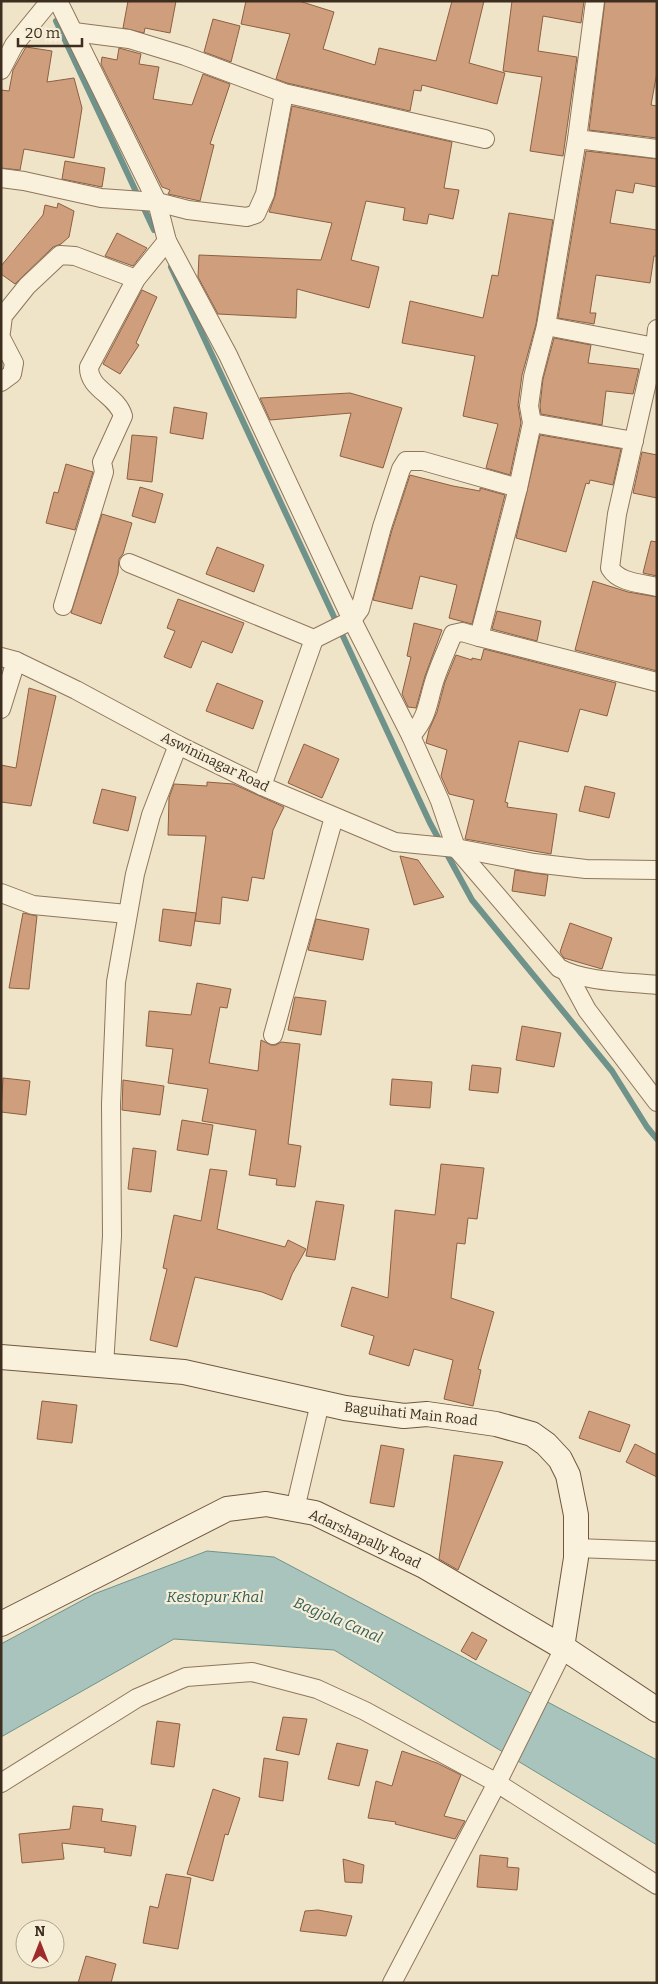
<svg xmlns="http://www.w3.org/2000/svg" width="658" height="1984" font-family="Bitter,serif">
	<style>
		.water { fill: #a9c4bc; stroke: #6f938a }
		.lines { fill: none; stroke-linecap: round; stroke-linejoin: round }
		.stream { stroke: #6f938a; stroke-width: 6 }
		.building { fill: #cf9f7d; stroke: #8d5f41 }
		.street-casing { stroke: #8d765c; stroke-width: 20 }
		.secondary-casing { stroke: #6f573f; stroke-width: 26 }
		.street { stroke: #faf1dc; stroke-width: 18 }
		.secondary { stroke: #faf1dc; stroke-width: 24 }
		.labels { text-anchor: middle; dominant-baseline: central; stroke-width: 4.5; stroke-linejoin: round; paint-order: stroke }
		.street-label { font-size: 14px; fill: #3d2e20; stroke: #f7eed8 }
		.water-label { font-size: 15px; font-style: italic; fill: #2f5d5a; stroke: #f7eed8 }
	</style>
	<rect width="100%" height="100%" fill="#f0e4c8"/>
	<polygon class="water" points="207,1551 274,1557 657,1760 657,1845 334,1650 174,1639 1,1737 1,1644 94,1594"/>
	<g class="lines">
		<g class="stream">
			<polyline points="56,21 154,230"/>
			<polyline points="171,267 430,823 472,900 612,1071 647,1127 657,1139"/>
		</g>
	</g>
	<g class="building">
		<polygon points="128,1 176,1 170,33 145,28 144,33 123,28"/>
		<polygon points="246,1 299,1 334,12 323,49 375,65 379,48 436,61 452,1 484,1 469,63 505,73 497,104 422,85 421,91 414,90 410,111 287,83 276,79 290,34 241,24"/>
		<polygon points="512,1 584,1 581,23 543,16 538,51 577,57 563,156 530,151 542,77 503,71"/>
		<polygon points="605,1 657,1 657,72 651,105 657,106 657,138 589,130"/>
		<polygon points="213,19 240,26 231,62 204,52"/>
		<polygon points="26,47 52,51 47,82 74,78 82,108 74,158 24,149 20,170 1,168 1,90 9,91 13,70"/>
		<polygon points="119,48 141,54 139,64 159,67 153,99 192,105 203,74 230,84 210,144 214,145 200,201 168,194 170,190 162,187 101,64 102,57 117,60"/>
		<polygon points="292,106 452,142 444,188 459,190 453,219 429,214 427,224 403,220 405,208 366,201 351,260 379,267 369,308 297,289 296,318 218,314 198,277 199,255 321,260 332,223 269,212 275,196"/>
		<polygon points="586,151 657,159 657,187 635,183 633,193 616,190 610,223 657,230 657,256 654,256 650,283 596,275 590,313 596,313 594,324 558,318"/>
		<polygon points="65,161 105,168 102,187 62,179"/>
		<polygon points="58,203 74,211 69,237 61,244 53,247 15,284 1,274 1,266 43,215 45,205 57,208"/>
		<polygon points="509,213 553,220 536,324 522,375 518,405 521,423 510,475 486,468 498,424 463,416 475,356 402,343 410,301 483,318 492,275 498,276"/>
		<polygon points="117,233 147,248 133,266 105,256"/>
		<polygon points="142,290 157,297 136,343 139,345 120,374 103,364"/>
		<polygon points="554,338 591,345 588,363 639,369 633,394 606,391 602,425 541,414 540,406 543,379"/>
		<polygon points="350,393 402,408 383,468 340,456 351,413 270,420 260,398"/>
		<polygon points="174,407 207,413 203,439 170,433"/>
		<polygon points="132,435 157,437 152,482 127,479"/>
		<polygon points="540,435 621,449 613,485 590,480 589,484 586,483 566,552 516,538"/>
		<polygon points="642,452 657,455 657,498 633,493"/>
		<polygon points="66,464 93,472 75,530 46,523 54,492 58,493"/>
		<polygon points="410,475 453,486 480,491 480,488 505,495 472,624 449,618 457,585 420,576 412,609 373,600 392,530"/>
		<polygon points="140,487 163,494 155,523 132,516"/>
		<polygon points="102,514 132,523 123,554 119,559 118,573 101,624 71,613"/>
		<polygon points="651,541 657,542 657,576 643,573"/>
		<polygon points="217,547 264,565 254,592 206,574"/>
		<polygon points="593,581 628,592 657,597 657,671 575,650"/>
		<polygon points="178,599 244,623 232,653 202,641 191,668 164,657 175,631 167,628"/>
		<polygon points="497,611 541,621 537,641 492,629"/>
		<polygon points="414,623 442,630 425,676 416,708 408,707 402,694 411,657 407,656"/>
		<polygon points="484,649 616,683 607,716 580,709 568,752 519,741 505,802 508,803 507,807 557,814 551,854 465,839 474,800 449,794 441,776 447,750 426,743 429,730 437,712 445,682 456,655 472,660 472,658 481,660"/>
		<polygon points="217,683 263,701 253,729 206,711"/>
		<polygon points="29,688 56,696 31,806 1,802 1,765 16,768"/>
		<polygon points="304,744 339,759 322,798 288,783"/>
		<polygon points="207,782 233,784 284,807 273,830 264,879 252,877 248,901 222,897 220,924 195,921 206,836 168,835 169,798 174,784 207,786"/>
		<polygon points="585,786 615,793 609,818 579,811"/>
		<polygon points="102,789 136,797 128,831 93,823"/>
		<polygon points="400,856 418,860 444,897 414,905"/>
		<polygon points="515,870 548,875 545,896 512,891"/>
		<polygon points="163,909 196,913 191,946 159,941"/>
		<polygon points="23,913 37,916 29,989 9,988"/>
		<polygon points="316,919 369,929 363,960 308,950"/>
		<polygon points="570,923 612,938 602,969 564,958 560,952"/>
		<polygon points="197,983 231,989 227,1008 220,1007 209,1063 258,1071 261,1040 271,1045 276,1045 281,1042 300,1044 288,1144 301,1146 295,1187 276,1185 277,1179 249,1175 256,1130 202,1121 208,1089 168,1083 173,1049 146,1046 149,1011 191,1015"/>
		<polygon points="295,997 326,1001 321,1035 288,1030"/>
		<polygon points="522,1026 561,1033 554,1067 516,1060"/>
		<polygon points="472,1065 501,1068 498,1093 469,1090"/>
		<polygon points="3,1078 30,1081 26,1115 1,1112"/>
		<polygon points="392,1079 432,1082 430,1108 390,1105"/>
		<polygon points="123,1080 164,1086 160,1115 122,1110"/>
		<polygon points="182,1120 213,1125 208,1155 177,1150"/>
		<polygon points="133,1148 156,1151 151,1192 128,1189"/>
		<polygon points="441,1164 484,1168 477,1219 468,1218 465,1244 457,1243 451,1298 494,1312 478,1369 481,1370 473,1406 444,1399 453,1360 414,1349 409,1366 369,1354 374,1336 341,1326 352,1287 388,1298 395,1210 435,1215"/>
		<polygon points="210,1169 227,1171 217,1229 285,1247 288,1240 306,1249 292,1274 282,1300 262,1292 195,1277 177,1347 150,1340 167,1269 163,1268 174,1215 201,1221"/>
		<polygon points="316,1201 344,1205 335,1260 306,1256"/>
		<polygon points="42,1401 77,1405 72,1443 37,1439"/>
		<polygon points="589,1411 630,1425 620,1452 579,1438"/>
		<polygon points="635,1444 657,1455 657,1477 626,1462"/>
		<polygon points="381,1445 404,1449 394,1507 370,1503"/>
		<polygon points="454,1455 503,1462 458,1570 439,1559"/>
		<polygon points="472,1632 487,1640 476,1660 461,1651"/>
		<polygon points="283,1717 307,1719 299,1755 276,1750"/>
		<polygon points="157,1721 180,1724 174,1767 151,1764"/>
		<polygon points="337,1743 368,1750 359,1786 328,1779"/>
		<polygon points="402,1751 437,1763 461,1775 444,1816 465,1821 455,1839 395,1824 396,1822 368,1818 376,1781 392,1786"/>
		<polygon points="264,1758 288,1762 283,1801 259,1797"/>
		<polygon points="213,1789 240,1798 228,1835 225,1834 213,1881 187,1874"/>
		<polygon points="73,1806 103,1809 101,1821 136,1826 131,1856 104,1852 105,1848 62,1843 64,1859 22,1863 19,1834 70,1829"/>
		<polygon points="480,1855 508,1858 507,1867 519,1868 517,1890 477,1887"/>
		<polygon points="343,1859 364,1865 362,1883 345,1882"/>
		<polygon points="166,1874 191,1878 178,1949 143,1943 150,1906 158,1908"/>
		<polygon points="318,1910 352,1916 346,1936 300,1931 305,1911"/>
		<polygon points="86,1956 116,1964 111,1983 78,1983"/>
	</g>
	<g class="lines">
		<g class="street-casing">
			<g id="street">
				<path d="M58,1L157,202L167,241L228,355L352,620L411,736L440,801L456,848L559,968C584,982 628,982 657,985"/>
				<polyline points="595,1 577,139 657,149"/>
				<polyline points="74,32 129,39 185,56 284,93 485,139"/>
				<polyline points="1,70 14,45 50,1"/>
				<polyline points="1,178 24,181 101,198 157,202 188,210 247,217 256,214 265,194 284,93"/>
				<polyline points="546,326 655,347"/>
				<path d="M657,329L655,347L617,514L610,568C619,583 641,583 657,587"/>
				<polyline points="1,332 3,316 27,286 60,255 75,256 136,279"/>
				<polyline points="1,338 14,363 12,374 1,382"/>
				<polyline points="532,423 634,441"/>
				<polyline points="518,488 532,423 529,406 533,377 546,326 577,139"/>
				<path d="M129,563L314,639L352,620L360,609L382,527L401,469L406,461H423L518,488L479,637L462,632L453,634C447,649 440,664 435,679C427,703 429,715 411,736"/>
				<path d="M63,606L104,472L102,462L123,416C117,395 88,389 89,367L136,279L167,241"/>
				<polyline points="479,637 657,682"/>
				<polyline points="1,657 16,661 76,690 178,745 262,786 395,842 456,848 534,863 586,869 657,870"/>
				<polyline points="1,709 16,661"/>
				<polyline points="262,786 314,639"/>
				<polyline points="1,893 33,905 127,914"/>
				<polyline points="567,973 587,1010 657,1102"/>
				<polyline points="273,1035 334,817"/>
				<polyline points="104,1366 112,1236 111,1104 116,982 135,874 151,815 178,745"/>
				<polyline points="295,1509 320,1403"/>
				<polyline points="576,1548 657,1551"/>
				<polyline points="1,1783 137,1698 186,1677 252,1672 317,1689 365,1711 497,1783 657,1885"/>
				<polyline points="392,1983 497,1783 564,1648"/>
			</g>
		</g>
		<g class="secondary-casing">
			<g id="secondary">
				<polyline points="1,1357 184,1372 345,1408 404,1416 427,1414 496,1424 532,1434 546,1444 560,1459 568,1475 576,1515 576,1558 563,1641 564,1648"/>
				<polyline points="1,1624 227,1509 266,1504 315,1513 424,1566 564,1648 657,1710"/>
			</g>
		</g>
		<use href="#street" class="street"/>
		<use href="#secondary" class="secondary"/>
	</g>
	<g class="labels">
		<g class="street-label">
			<text transform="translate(215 762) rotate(26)">Aswininagar Road</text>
			<text transform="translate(411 1414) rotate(6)">Baguihati Main Road</text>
			<text transform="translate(365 1539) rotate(25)">Adarshapally Road</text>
		</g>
		<g class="water-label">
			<text x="215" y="1597">Kestopur Khal</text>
			<text transform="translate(338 1620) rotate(23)">Bagjola Canal</text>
		</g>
	</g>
	<rect width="658" height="1984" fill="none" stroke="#3d2e20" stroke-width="5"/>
	<g transform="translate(40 1944)"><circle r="24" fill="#f7eed8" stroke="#ada18e"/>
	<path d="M0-4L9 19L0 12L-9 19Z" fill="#9e2a2b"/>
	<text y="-8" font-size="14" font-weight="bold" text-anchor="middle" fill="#3d2e20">N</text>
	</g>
	<path d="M18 38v8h64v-8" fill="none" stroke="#3d2e20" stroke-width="2.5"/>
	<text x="25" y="38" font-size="15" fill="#3d2e20" stroke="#f7eed8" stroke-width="4" paint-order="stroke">20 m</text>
</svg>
